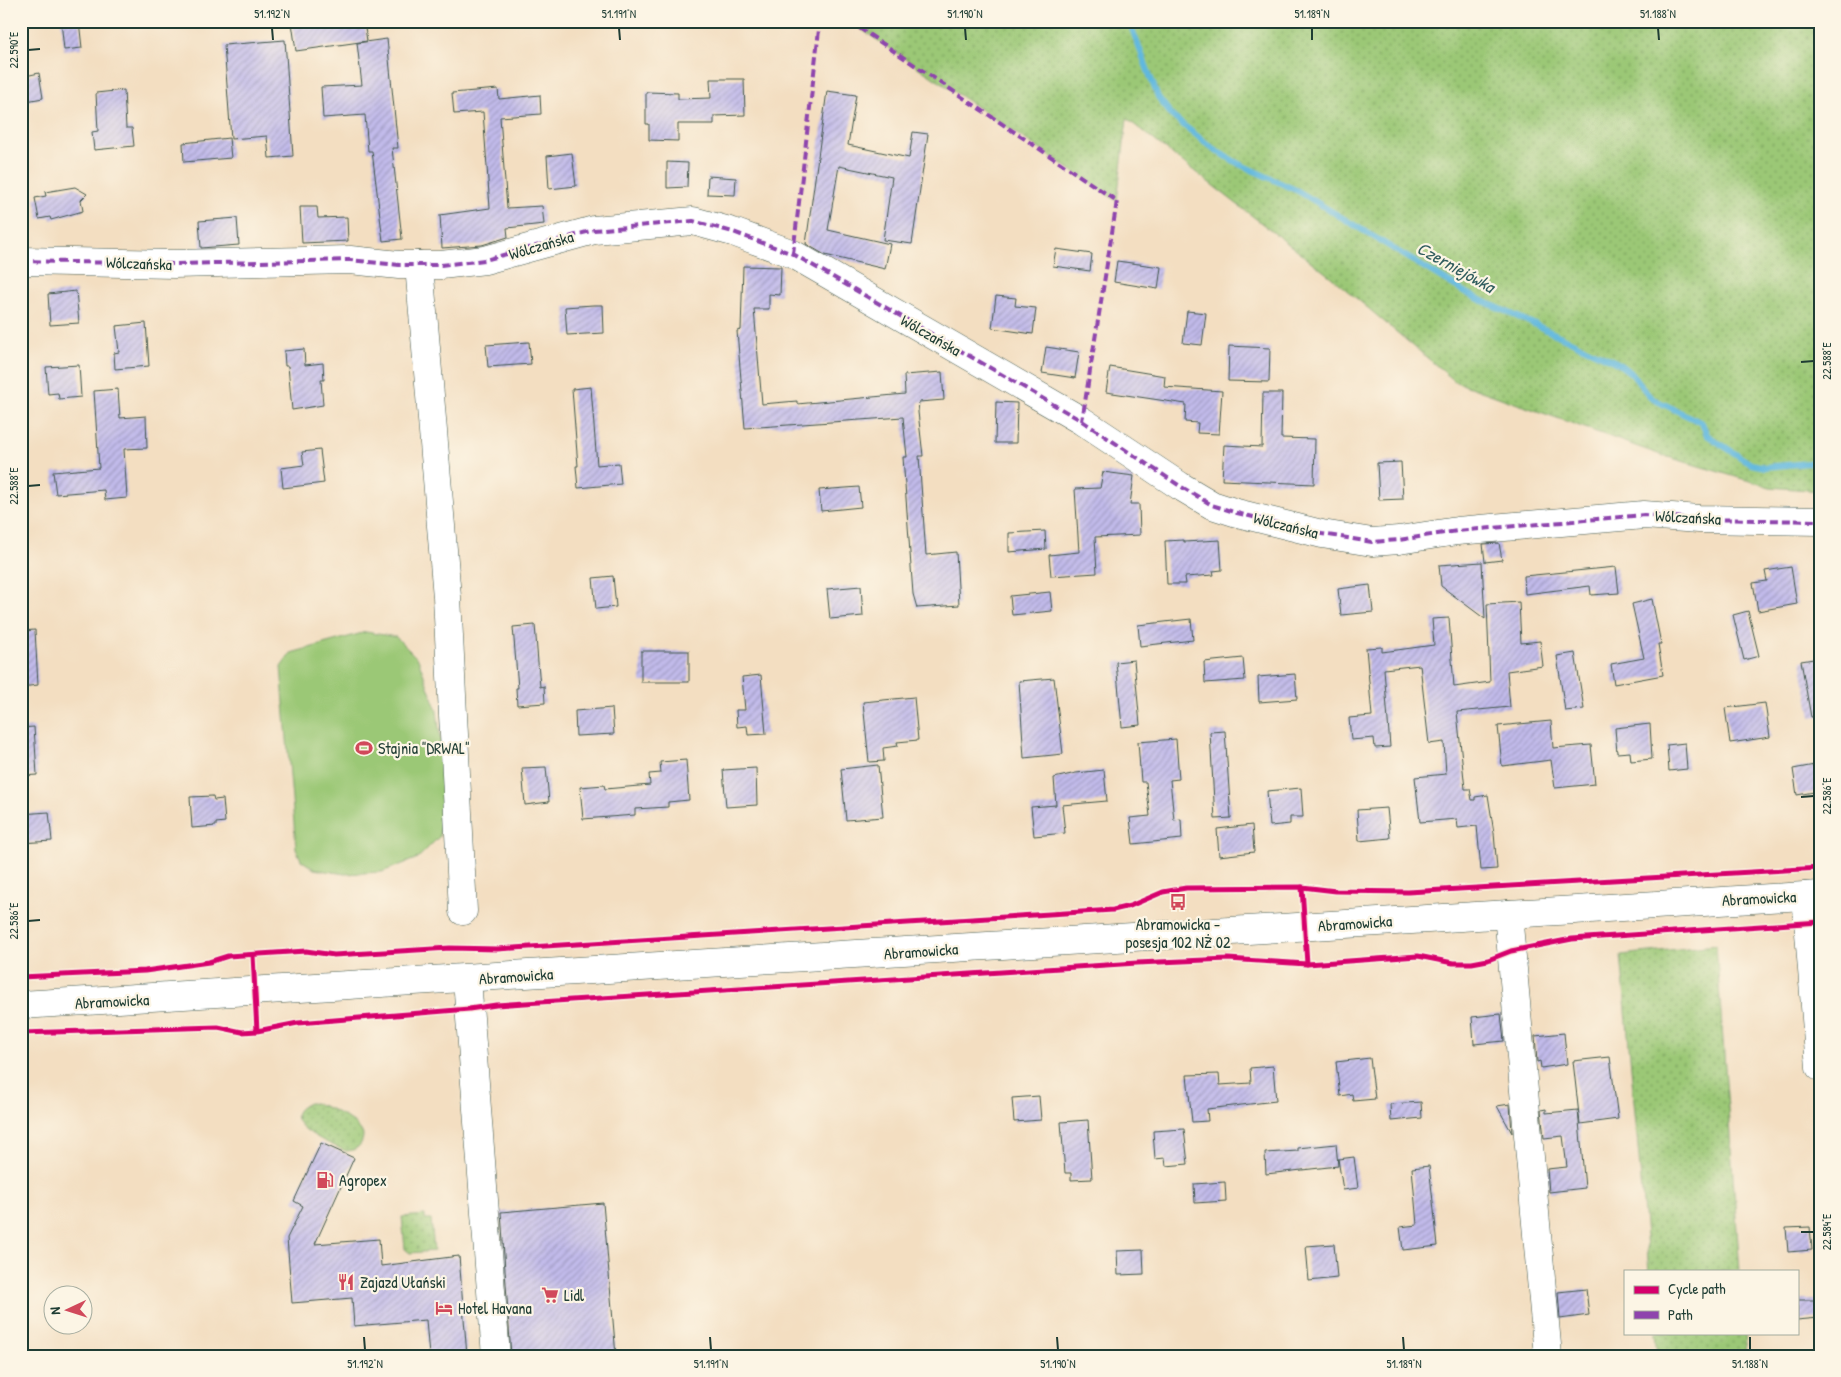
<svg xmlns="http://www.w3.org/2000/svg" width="1841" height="1377" font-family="'Patrick Hand',sans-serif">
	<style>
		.grass { fill: url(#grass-dots); stroke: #5d8255 }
		.garden { fill: #9bc876; stroke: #5d8255 }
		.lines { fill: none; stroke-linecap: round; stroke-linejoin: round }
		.stream { stroke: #61b8de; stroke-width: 6 }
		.building { fill: url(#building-hatch) }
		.minor-casing { stroke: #3f5549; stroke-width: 29 }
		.major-casing { stroke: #3f5549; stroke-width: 29 }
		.minor { stroke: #fff; stroke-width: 28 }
		.major { stroke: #fff; stroke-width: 28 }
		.quiet { stroke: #8e44ad; stroke-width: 4; stroke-dasharray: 8 4; stroke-linecap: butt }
		.cycleway-casing { stroke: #fcf5e5; stroke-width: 8 }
		.cycleway { stroke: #d6006c; stroke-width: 5 }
		.ticks { fill: none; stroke: #1f3d34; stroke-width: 2 }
		.labels { text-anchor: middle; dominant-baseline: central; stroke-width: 4.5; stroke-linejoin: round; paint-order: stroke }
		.street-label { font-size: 16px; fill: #1f3d34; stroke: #fcf5e5 }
		.poi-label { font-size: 16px; fill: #1f3d34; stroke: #fcf5e5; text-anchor: start }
		.water-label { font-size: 18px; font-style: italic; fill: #305c5e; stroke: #fcf5e5 }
		.neatline { fill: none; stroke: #1f3d34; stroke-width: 2 }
		.ticks-label { font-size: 12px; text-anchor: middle; fill: #1f3d34 }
	</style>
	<defs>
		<pattern id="grass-dots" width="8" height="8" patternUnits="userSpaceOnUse" patternTransform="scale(1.25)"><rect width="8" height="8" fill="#9bc876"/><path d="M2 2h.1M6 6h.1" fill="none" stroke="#7ea462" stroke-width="1.8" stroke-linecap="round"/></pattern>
		<pattern id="building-hatch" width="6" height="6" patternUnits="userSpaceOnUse" patternTransform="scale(1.25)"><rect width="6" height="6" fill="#c2bbeb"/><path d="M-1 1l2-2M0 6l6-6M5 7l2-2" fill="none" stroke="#9d99bf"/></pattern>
	</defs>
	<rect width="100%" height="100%" fill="#fcf5e5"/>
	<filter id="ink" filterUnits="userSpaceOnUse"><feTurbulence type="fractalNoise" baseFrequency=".02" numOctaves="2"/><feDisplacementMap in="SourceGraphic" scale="10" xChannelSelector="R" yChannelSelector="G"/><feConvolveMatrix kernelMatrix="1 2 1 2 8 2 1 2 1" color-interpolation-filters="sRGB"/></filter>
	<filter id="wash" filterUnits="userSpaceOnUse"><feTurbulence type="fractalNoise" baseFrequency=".0096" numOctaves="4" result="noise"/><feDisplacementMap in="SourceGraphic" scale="20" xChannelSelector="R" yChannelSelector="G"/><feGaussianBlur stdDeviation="1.12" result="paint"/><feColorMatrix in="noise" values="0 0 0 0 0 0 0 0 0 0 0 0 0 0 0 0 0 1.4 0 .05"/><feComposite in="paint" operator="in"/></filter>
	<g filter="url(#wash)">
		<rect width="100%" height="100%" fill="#f3dec1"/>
		<g class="grass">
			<polygon points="849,21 1820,21 1820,491 1770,487 1658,454 1456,382 1331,277 1127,119 1117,201"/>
			<polygon points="1716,945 1740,1271 1649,1271 1621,955"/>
			<path d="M309,1103C322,1102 360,1122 363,1135C363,1145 356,1151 346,1151C332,1145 270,1120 309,1103Z"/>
			<polygon points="425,1215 425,1219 431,1219 434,1251 410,1253 405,1249 402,1217"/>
			<polygon points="1655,1333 1745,1333 1747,1356 1657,1356"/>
		</g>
		<polygon class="garden" points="366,632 396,637 418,659 437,711 442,754 442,820 439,837 418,858 382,872 345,874 314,869 301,860 296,848 281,667 291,653"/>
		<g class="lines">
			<polyline class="stream" points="1129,21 1158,97 1173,117 1214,149 1239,164 1298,191 1468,294 1616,362 1631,373 1651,398 1702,423 1707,435 1751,464 1765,467 1820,462"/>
		</g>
		<g id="blocks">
			<g class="building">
				<polygon points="61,21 79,21 82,48 64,50"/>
				<polygon points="305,21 364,21 367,41 296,51 292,23"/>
				<polygon points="387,39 398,148 392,148 402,239 383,241 372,151 368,151 365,115 323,118 321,87 362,85 357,43"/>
				<polygon points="285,40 293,156 269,158 267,136 231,139 224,45"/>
				<polygon points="39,73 43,98 21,102 21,77"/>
				<polygon points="710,79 744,79 745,115 714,116 714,124 678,124 678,141 649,140 649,124 646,124 646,92 678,93 678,99 711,98"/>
				<polygon points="498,89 499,99 540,95 541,114 500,117 507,208 542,206 544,224 507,228 508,237 482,245 442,248 440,215 490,208 483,112 454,114 452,93"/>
				<polygon points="124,90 126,128 132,128 134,146 94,150 92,132 98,131 96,93"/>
				<polygon points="827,91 856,95 848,145 909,158 913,132 928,134 912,244 883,240 892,177 839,166 828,230 890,244 885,269 825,255 806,244"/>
				<polygon points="229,138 231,158 184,162 183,143"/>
				<polygon points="572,153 576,186 549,189 547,156"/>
				<polygon points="667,162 688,163 687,187 667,188"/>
				<polygon points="708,176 736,178 735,195 707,194"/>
				<polygon points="75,187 87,194 81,200 83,211 51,220 50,217 39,219 35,198 46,196 45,192"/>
				<polygon points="300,207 317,207 318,218 347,217 348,241 302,243"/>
				<polygon points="237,218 239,245 201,248 199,221"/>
				<polygon points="1056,249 1092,254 1090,271 1053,266"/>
				<polygon points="1117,261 1161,267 1158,289 1114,282"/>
				<polygon points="743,266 781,267 780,295 769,294 769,309 754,309 762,404 797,401 797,404 905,394 904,375 942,372 944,400 919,402 918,412 923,456 919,456 926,555 956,552 959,605 917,608 913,594 903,457 907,457 903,417 745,428 737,331 741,330"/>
				<polygon points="76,291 79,323 50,325 48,294"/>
				<polygon points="996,296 1016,298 1015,306 1036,308 1033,334 992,328"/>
				<polygon points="593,305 603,305 604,333 567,335 565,307"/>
				<polygon points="1187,311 1206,313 1202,345 1183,343"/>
				<polygon points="146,323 149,366 115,369 114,353 119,352 116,326"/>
				<polygon points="529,342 531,364 488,367 486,345"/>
				<polygon points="1229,346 1270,348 1269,382 1228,381"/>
				<polygon points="1046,347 1079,352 1075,378 1042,373"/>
				<polygon points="304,349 305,365 323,363 324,380 321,380 323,405 292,410 288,366 285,366 284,351"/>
				<polygon points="79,365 81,397 59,399 58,393 48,394 46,367"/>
				<polygon points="1110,367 1165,376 1164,387 1222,391 1219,434 1197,433 1198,423 1185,422 1186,404 1106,392"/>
				<polygon points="591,387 597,465 619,463 621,484 578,488 576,466 578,466 572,389"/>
				<polygon points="118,389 120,418 146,416 147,448 124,449 127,498 105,500 104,490 56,494 53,472 99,468 94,391"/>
				<polygon points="1263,393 1282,393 1281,438 1315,439 1314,484 1222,480 1224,445 1262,447"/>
				<polygon points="996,402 1017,403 1016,443 995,443"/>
				<polygon points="320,450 324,483 283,488 281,468 304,465 302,452"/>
				<polygon points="1401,462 1403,499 1379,500 1377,463"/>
				<polygon points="1103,472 1134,476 1130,504 1139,504 1140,535 1095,537 1097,573 1051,576 1049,555 1079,552 1075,489 1100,488"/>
				<polygon points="859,487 861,507 821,511 819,490"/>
				<polygon points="1045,531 1046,549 1009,552 1009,533"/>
				<polygon points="1184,540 1184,542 1220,540 1222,570 1213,571 1214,575 1185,577 1186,584 1167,584 1165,541"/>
				<polygon points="1499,543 1502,560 1485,562 1483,544"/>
				<polygon points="1482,562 1485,619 1441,586 1439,565"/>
				<polygon points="1616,567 1619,593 1591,595 1590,586 1525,594 1524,576"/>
				<polygon points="1791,567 1797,604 1758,611 1753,583 1767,581 1765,571"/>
				<polygon points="613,576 616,607 596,609 593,578"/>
				<polygon points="1370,585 1373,612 1341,615 1338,589"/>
				<polygon points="861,586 863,616 830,619 827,589"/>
				<polygon points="1050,592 1052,611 1012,615 1010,596"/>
				<polygon points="1652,599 1661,644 1658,644 1663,675 1614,684 1611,664 1644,658 1632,604"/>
				<polygon points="1519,602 1521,643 1540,641 1543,666 1507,671 1510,707 1457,712 1465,789 1470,789 1472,800 1475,800 1475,797 1488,795 1494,833 1497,869 1481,870 1477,826 1458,828 1457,819 1420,822 1415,777 1446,774 1444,742 1429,744 1420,665 1384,669 1390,747 1375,748 1374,738 1351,740 1349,718 1372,716 1366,648 1382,647 1382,652 1434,645 1432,619 1449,618 1454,687 1490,682 1487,604"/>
				<polygon points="1748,611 1759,656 1744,660 1733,615"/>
				<polygon points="1191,619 1193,640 1140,646 1138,625"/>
				<polygon points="535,625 540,687 544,686 545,703 517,705 516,688 518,688 513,627"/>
				<polygon points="35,630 38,685 21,687 21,631"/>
				<rect x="641" y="651" width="48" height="31"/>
				<polygon points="1575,653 1584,709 1565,711 1557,656"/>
				<polygon points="1243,658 1245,680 1205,683 1204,662"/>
				<polygon points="1820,658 1820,716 1811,717 1801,661"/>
				<polygon points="1134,660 1140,725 1122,727 1116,662"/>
				<polygon points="1295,674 1297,699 1259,702 1258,677"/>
				<polygon points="761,675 766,734 748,735 747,726 737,727 736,710 745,710 742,677"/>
				<polygon points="1054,678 1063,754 1024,758 1019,681"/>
				<polygon points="914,697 918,740 897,742 898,746 883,748 884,761 869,762 863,702"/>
				<polygon points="1765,703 1770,737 1730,743 1725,708"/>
				<polygon points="612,708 614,734 576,736 575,711"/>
				<polygon points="1551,721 1553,748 1591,745 1595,784 1555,788 1551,760 1502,766 1498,726"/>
				<polygon points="1650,724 1652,759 1631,761 1630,752 1617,753 1615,728"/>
				<polygon points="34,727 37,775 21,776 21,728"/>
				<polygon points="1225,731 1231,818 1215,819 1210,732"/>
				<polygon points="1176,739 1179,779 1170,780 1174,820 1181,819 1182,839 1133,844 1130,818 1150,816 1146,782 1141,782 1138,742"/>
				<polygon points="1685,743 1687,769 1669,771 1667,745"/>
				<polygon points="686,760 689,800 668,802 668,807 635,809 635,815 583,819 580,787 604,785 605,789 650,785 649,774 661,773 660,762"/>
				<polygon points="1820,764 1820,791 1797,795 1793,769"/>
				<polygon points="878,765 883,817 846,820 841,769"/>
				<polygon points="546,767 549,802 525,805 522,768"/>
				<polygon points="756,768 757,805 726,807 723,770"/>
				<polygon points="1104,770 1107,801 1062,805 1065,833 1034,836 1031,807 1056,805 1054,778 1076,773"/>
				<polygon points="1301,788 1303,817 1290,817 1290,824 1270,826 1267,791"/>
				<polygon points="213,796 214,800 223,799 225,822 216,823 216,826 192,828 190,797"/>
				<polygon points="1387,808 1390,838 1359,841 1357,810"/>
				<polygon points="49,812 52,841 21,843 21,814"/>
				<polygon points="1252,825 1254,852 1219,856 1217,829"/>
				<polygon points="1501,1014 1504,1041 1474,1044 1472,1017"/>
				<polygon points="1564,1033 1567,1064 1541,1068 1540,1061 1537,1062 1535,1036"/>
				<polygon points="1610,1057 1618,1119 1580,1124 1573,1061"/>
				<polygon points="1370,1058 1375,1099 1353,1101 1352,1094 1340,1096 1336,1062"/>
				<polygon points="1273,1066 1276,1101 1207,1109 1208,1121 1192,1122 1187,1075 1219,1074 1220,1085 1251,1083 1250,1068"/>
				<polygon points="1039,1096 1041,1120 1014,1122 1012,1098"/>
				<polygon points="1421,1102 1422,1118 1391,1121 1390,1104"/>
				<polygon points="1510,1104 1512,1133 1497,1106"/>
				<polygon points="1546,1109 1546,1113 1578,1110 1585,1188 1549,1192 1547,1169 1567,1167 1563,1136 1544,1138 1541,1110"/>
				<polygon points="1088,1120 1092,1179 1071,1180 1071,1173 1065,1173 1061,1122"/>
				<polygon points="1184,1129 1188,1164 1166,1166 1165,1158 1155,1159 1153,1131"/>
				<polygon points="321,1143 354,1158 315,1244 379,1239 381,1266 459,1256 467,1356 429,1356 426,1320 354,1326 352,1298 292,1303 287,1238 303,1206 294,1201"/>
				<polygon points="1336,1144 1338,1166 1266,1174 1265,1153 1298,1151 1298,1148"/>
				<polygon points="1354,1157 1358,1188 1343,1190 1338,1159"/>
				<polygon points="1429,1166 1438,1246 1403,1250 1400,1227 1417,1225 1412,1168"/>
				<polygon points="1225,1182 1226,1201 1195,1203 1194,1184"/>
				<polygon points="603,1203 616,1356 511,1356 501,1212"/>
				<polygon points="1810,1227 1812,1250 1788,1252 1786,1228"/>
				<polygon points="1334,1244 1337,1278 1309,1281 1306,1246"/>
				<polygon points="1143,1250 1144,1274 1118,1275 1117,1251"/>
				<polygon points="1586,1289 1589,1315 1560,1319 1558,1292"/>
				<polygon points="1797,1300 1817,1300 1819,1318 1797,1320"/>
			</g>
		</g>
	</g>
	<g filter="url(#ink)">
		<use href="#blocks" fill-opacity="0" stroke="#3f5549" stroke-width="1"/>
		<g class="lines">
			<g class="minor-casing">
				<g id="minor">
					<polyline points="21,261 174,264 350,260 399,265 441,265 485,260 594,230 693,221 733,232 793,254 1082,421 1180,486 1212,505 1237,513 1322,534 1372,542 1399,540 1457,531 1644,515 1699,519 1820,521"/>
					<polyline points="419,265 447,597 463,911"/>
					<polyline points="1806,896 1820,1067"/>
					<polyline points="1508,914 1548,1356"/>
					<polyline points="467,979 496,1356"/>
				</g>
			</g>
			<g class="major-casing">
				<polyline id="major" points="21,1005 1820,895"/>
			</g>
			<use href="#minor" class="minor"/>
			<use href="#major" class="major"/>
			<g class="quiet">
				<polyline points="849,21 1117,201 1082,421"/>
				<polyline points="793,254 820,21"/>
				<polyline points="21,261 174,264 350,260 399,265 441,265 485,260 594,230 693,221 733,232 793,254 1082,421 1180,486 1212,505 1237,513 1322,534 1372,542 1399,540 1457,531 1644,515 1699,519 1820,521"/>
			</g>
			<g class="cycleway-casing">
				<g id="cycleway">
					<polyline points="1302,887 1307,964"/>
					<polyline points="253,955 257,1031"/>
					<polyline points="21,977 145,971 209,962 228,956 306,951 334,955 450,948 497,949 1113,910 1130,906 1163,892 1186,888 1302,887 1336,891 1408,892 1820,868"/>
					<polyline points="21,1033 218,1027 242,1032 257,1031 298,1023 469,1009 496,1005 1137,963 1228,959 1307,964 1418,956 1453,963 1472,963 1488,960 1511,951 1572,939 1820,922"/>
				</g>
			</g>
			<use href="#cycleway" class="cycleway"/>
		</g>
	</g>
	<path class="ticks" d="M272,28L273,40M619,28L620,40M965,28L966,40M1312,28V40M1658,28L1659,40M28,50L40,49M1801,362L1814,361M28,486L40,485M1801,797L1814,796M28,921L40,920M1801,1232H1814M364,1337L365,1350M710,1337L711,1350M1057,1337L1058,1350M1403,1337L1404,1350M1750,1337V1350"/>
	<defs>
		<g id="stadium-bare" transform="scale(1.35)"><path d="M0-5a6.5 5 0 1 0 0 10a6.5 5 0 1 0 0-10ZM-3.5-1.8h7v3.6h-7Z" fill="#d1495b" stroke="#fcf5e5" stroke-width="2.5" paint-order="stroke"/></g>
		<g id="bus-bare" transform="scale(1.35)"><path d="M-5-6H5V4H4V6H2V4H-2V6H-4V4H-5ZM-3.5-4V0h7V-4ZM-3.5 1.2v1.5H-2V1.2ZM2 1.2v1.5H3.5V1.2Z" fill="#d1495b" stroke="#fcf5e5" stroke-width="2.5" paint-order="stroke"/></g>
		<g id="fuel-bare" transform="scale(1.35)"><path d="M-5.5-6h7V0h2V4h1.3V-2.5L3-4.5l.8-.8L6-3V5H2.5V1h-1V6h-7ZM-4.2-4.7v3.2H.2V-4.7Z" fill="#d1495b" stroke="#fcf5e5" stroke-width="2.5" paint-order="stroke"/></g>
		<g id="restaurant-bare" transform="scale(1.35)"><path d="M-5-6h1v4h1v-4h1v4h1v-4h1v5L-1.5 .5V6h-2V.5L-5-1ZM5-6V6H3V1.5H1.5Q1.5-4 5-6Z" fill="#d1495b" stroke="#fcf5e5" stroke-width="2.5" paint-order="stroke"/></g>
		<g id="supermarket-bare" transform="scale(1.35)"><path d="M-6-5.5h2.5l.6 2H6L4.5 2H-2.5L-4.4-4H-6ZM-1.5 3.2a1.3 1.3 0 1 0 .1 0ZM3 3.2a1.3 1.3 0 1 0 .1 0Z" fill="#d1495b" stroke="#fcf5e5" stroke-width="2.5" paint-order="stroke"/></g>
		<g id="hotel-bare" transform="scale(1.35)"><path d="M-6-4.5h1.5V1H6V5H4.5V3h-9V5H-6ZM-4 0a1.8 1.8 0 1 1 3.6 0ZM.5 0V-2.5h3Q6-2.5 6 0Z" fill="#d1495b" stroke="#fcf5e5" stroke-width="2.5" paint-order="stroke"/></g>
	</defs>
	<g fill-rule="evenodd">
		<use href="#stadium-bare" x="364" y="748"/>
		<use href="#bus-bare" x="1178" y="902"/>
		<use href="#fuel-bare" x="325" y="1180"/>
		<use href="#restaurant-bare" x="346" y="1282"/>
		<use href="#supermarket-bare" x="550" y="1295"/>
		<use href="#hotel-bare" x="444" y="1308"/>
	</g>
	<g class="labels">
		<g class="street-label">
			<text transform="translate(541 245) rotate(-16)">Wólczańska</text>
			<text transform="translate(139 263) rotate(2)">Wólczańska</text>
			<text transform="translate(931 335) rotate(30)">Wólczańska</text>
			<text transform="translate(1688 517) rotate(3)">Wólczańska</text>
			<text transform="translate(1286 525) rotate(14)">Wólczańska</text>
			<text transform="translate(1759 898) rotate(-3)">Abramowicka</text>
			<text transform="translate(1355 923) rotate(-4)">Abramowicka</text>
			<text transform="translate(921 951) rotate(-4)">Abramowicka</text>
			<text transform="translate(516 976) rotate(-4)">Abramowicka</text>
			<text transform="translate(112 1001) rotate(-3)">Abramowicka</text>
		</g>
		<g class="poi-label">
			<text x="378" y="748">Stajnia "DRWAL"</text>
			<text x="1178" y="924" text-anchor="middle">Abramowicka -<tspan x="1178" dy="18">posesja 102 NŻ 02</tspan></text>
			<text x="339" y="1180">Agropex</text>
			<text x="360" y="1282">Zajazd Ułański</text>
			<text x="564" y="1295">Lidl</text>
			<text x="458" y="1308">Hotel Havana</text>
		</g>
		<g class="water-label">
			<text transform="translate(1456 267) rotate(29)">Czerniejówka</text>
		</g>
	</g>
	<rect width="1841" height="1377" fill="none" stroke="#fcf5e5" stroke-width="55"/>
	<rect x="1624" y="1270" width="175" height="65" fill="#fcf5e5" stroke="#a4ab9e"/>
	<rect x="1634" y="1286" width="25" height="8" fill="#d6006c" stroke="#a4ab9e"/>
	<text x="1668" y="1294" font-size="15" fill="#1f3d34">Cycle path</text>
	<rect x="1634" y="1311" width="25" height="8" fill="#8e44ad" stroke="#a4ab9e"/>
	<text x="1668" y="1320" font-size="15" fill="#1f3d34">Path</text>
	<g transform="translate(68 1310) rotate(266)"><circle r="24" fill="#fcf5e5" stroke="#a4ab9e"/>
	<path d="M0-4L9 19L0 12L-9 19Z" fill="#d1495b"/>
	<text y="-8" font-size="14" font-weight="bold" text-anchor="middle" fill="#1f3d34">N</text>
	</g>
	<rect x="28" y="28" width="1786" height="1322" class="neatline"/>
	<g class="ticks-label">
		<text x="272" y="18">51.192°N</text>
		<text x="619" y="18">51.191°N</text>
		<text x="965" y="18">51.190°N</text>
		<text x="1312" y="18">51.189°N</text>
		<text x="1658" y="18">51.188°N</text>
		<text transform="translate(14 50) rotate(-90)" y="4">22.590°E</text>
		<text transform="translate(1827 361) rotate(-90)" y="4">22.588°E</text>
		<text transform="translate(14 486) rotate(-90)" y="4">22.588°E</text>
		<text transform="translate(1827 796) rotate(-90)" y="4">22.586°E</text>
		<text transform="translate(14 921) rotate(-90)" y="4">22.586°E</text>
		<text transform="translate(1827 1232) rotate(-90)" y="4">22.584°E</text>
		<text x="365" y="1368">51.192°N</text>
		<text x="711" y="1368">51.191°N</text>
		<text x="1058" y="1368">51.190°N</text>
		<text x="1404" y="1368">51.189°N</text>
		<text x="1750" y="1368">51.188°N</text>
	</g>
</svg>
